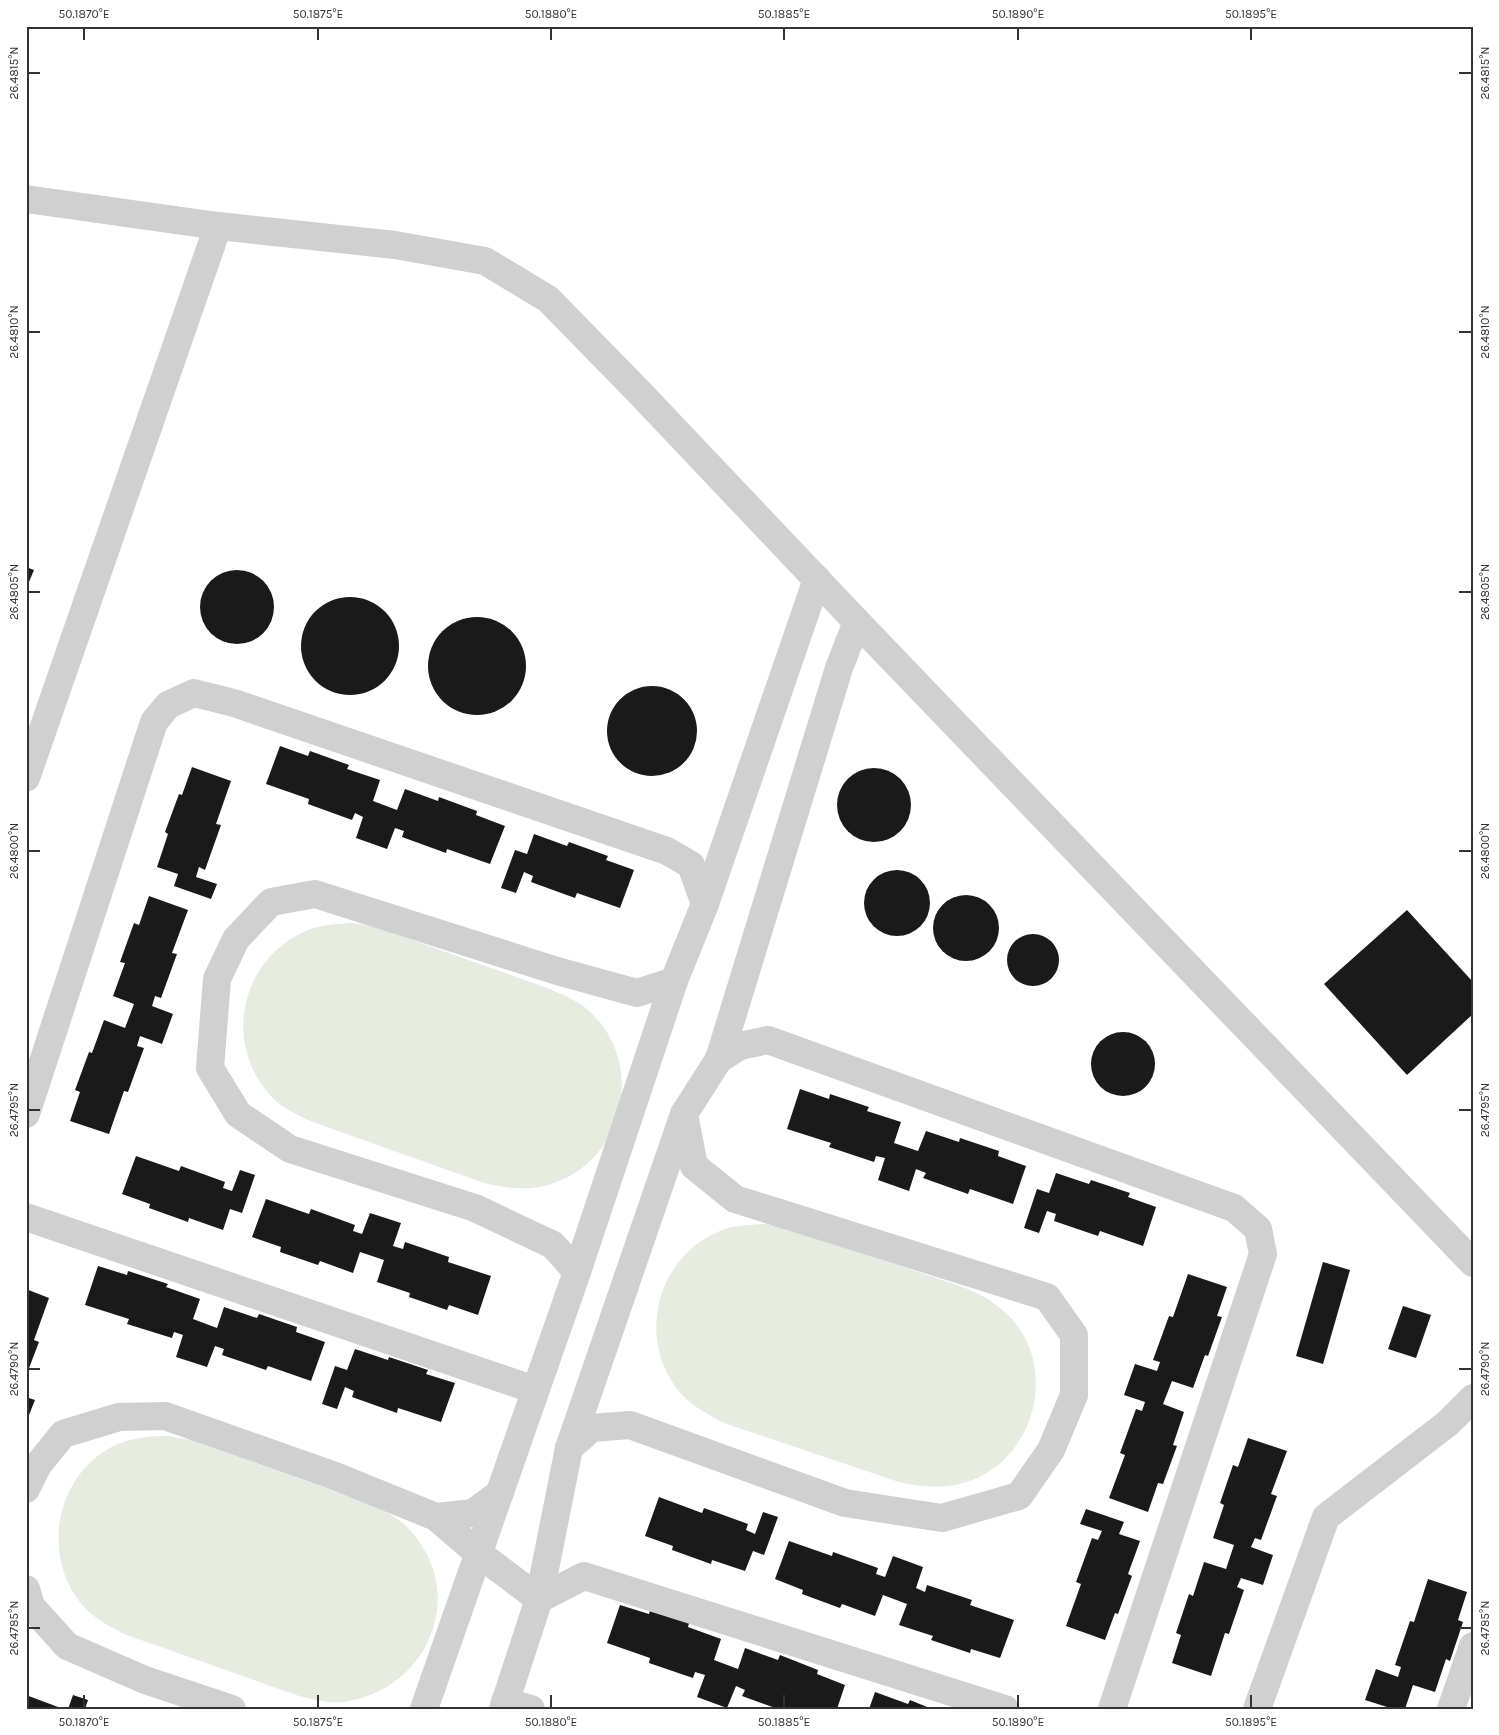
<svg xmlns="http://www.w3.org/2000/svg" width="1499" height="1735" font-family="Karla,sans-serif">
	<style>
		.green { fill: #e6ecdf }
		.building { fill: #1a1a1a }
		.lines { fill: none; stroke-linecap: round; stroke-linejoin: round }
		.minor { stroke: #d0d0d0; stroke-width: 28 }
		.ticks { fill: none; stroke: #333; stroke-width: 2 }
		.neatline { fill: none; stroke: #333; stroke-width: 2 }
		.ticks-label { font-size: 12px; text-anchor: middle; fill: #333 }
	</style>
	<rect width="100%" height="100%" fill="#fff"/>
	<g class="green">
		<path d="M353,923L376,927L550,989C563,995 576,1000 587,1009C648,1061 625,1164 548,1185C526,1191 506,1188 484,1183L310,1121C296,1114 282,1108 272,1097C221,1044 241,957 308,930C323,924 338,924 353,923Z"/>
		<path d="M765,1224L787,1228L963,1287C988,1297 1010,1311 1024,1336C1054,1391 1025,1466 963,1483C941,1489 921,1487 899,1482L724,1423C703,1412 683,1401 671,1380C639,1327 661,1255 720,1231C734,1225 750,1225 765,1224Z"/>
		<path d="M168,1436L191,1440L365,1502C384,1510 402,1519 415,1536C467,1601 424,1691 344,1702C329,1704 313,1699 299,1696L124,1634C111,1627 97,1620 86,1609C37,1557 56,1467 123,1442C138,1437 153,1436 168,1436Z"/>
	</g>
	<g class="building">
		<polygon points="26,567 34,570 26,589"/>
		<circle cx="237" cy="607" r="37"/>
		<circle cx="350" cy="646" r="49"/>
		<circle cx="477" cy="666" r="49"/>
		<circle cx="652" cy="731" r="45"/>
		<polygon points="280,746 308,756 310,751 349,765 347,769 380,780 373,801 397,810 405,789 438,801 439,797 477,811 476,815 505,826 490,864 447,849 446,853 402,837 404,831 395,828 387,849 356,838 363,817 355,813 352,820 308,804 309,799 266,784"/>
		<polygon points="192,767 231,781 216,824 221,825 205,870 199,867 196,877 217,884 211,899 174,886 178,874 157,867 168,834 165,832 179,794 182,795"/>
		<circle cx="874" cy="805" r="37"/>
		<polygon points="534,834 567,846 569,842 608,856 606,860 634,870 620,908 577,893 575,898 531,882 533,876 524,872 516,893 501,888 515,850 527,854"/>
		<circle cx="897" cy="903" r="33"/>
		<circle cx="966" cy="928" r="33"/>
		<polygon points="149,896 188,910 172,953 177,954 161,998 155,996 152,1006 173,1014 162,1044 140,1036 137,1046 144,1048 128,1092 124,1091 109,1134 70,1121 80,1092 75,1090 89,1052 92,1053 104,1020 125,1028 134,1004 113,996 125,963 120,962 134,923 139,925"/>
		<polygon points="1407,910 1473,982 1473,1014 1407,1075 1324,984"/>
		<circle cx="1033" cy="960" r="26"/>
		<circle cx="1123" cy="1064" r="32"/>
		<polygon points="800,1089 829,1099 830,1094 869,1107 867,1111 901,1122 894,1143 918,1151 926,1131 959,1142 960,1138 999,1151 998,1156 1026,1166 1013,1204 970,1189 968,1194 923,1178 926,1173 916,1169 909,1191 878,1180 885,1158 876,1156 874,1162 829,1147 831,1143 787,1129"/>
		<polygon points="136,1156 179,1171 181,1166 225,1182 223,1188 232,1191 240,1170 255,1175 242,1213 230,1209 223,1230 189,1218 188,1222 149,1208 150,1204 122,1194"/>
		<polygon points="1056,1173 1089,1184 1091,1180 1130,1193 1128,1197 1156,1207 1143,1246 1100,1231 1098,1236 1054,1221 1056,1214 1047,1211 1039,1233 1024,1228 1037,1189 1049,1193"/>
		<polygon points="266,1199 309,1214 311,1209 355,1225 353,1231 362,1234 370,1213 401,1223 393,1246 403,1249 405,1242 449,1257 448,1262 491,1276 478,1315 449,1305 447,1310 409,1297 410,1293 377,1282 384,1260 360,1252 353,1273 320,1261 318,1265 280,1252 281,1247 252,1237"/>
		<polygon points="1323,1262 1350,1270 1323,1364 1296,1356"/>
		<polygon points="98,1266 127,1275 128,1271 168,1284 166,1287 200,1299 193,1319 217,1328 224,1307 257,1318 259,1314 297,1327 296,1332 325,1342 311,1381 268,1366 266,1370 222,1355 224,1349 215,1346 207,1367 176,1357 183,1335 174,1332 172,1338 127,1324 129,1319 85,1305"/>
		<polygon points="1188,1274 1227,1287 1217,1316 1222,1317 1208,1356 1205,1355 1193,1388 1172,1381 1163,1404 1184,1412 1173,1445 1177,1446 1163,1484 1158,1483 1148,1512 1109,1498 1125,1455 1120,1453 1136,1409 1142,1411 1145,1402 1124,1395 1135,1364 1157,1371 1160,1362 1153,1360 1169,1316 1173,1317"/>
		<polygon points="26,1289 49,1298 34,1340 39,1342 26,1376"/>
		<polygon points="1403,1306 1431,1315 1416,1358 1388,1349"/>
		<polygon points="355,1349 388,1360 389,1357 428,1370 426,1374 455,1383 441,1422 398,1408 397,1413 352,1397 354,1391 345,1387 337,1409 322,1404 335,1366 347,1370"/>
		<polygon points="26,1397 35,1400 29,1415 26,1414"/>
		<polygon points="1248,1438 1287,1451 1271,1494 1277,1496 1261,1540 1255,1538 1251,1547 1273,1555 1263,1585 1241,1578 1237,1587 1244,1590 1229,1634 1225,1633 1211,1676 1172,1663 1181,1635 1176,1633 1189,1594 1193,1596 1204,1562 1226,1569 1234,1545 1213,1538 1224,1505 1220,1503 1233,1465 1238,1467"/>
		<polygon points="659,1497 702,1513 704,1508 748,1524 746,1530 755,1534 763,1512 778,1517 764,1555 753,1551 745,1571 712,1560 711,1564 672,1550 673,1546 645,1536"/>
		<polygon points="1086,1509 1124,1522 1119,1534 1140,1541 1128,1574 1132,1576 1118,1614 1115,1613 1105,1640 1066,1626 1081,1584 1076,1582 1092,1538 1098,1540 1102,1531 1080,1524"/>
		<polygon points="789,1541 832,1556 833,1552 878,1568 876,1574 885,1577 893,1556 923,1567 916,1588 925,1592 927,1585 972,1600 970,1605 1014,1620 1000,1658 971,1649 970,1653 931,1640 933,1636 899,1625 907,1604 883,1595 875,1616 842,1604 840,1608 802,1594 803,1590 775,1579"/>
		<polygon points="1428,1579 1467,1592 1458,1620 1463,1622 1450,1661 1446,1659 1435,1692 1413,1685 1405,1709 1387,1709 1387,1707 1365,1700 1376,1669 1398,1677 1401,1667 1395,1665 1410,1621 1414,1622"/>
		<polygon points="620,1605 649,1614 650,1610 689,1623 688,1627 721,1639 714,1660 738,1669 745,1648 778,1660 780,1655 818,1670 817,1674 845,1685 837,1709 793,1709 789,1707 788,1709 778,1709 742,1696 745,1690 736,1686 727,1708 697,1697 705,1675 695,1672 693,1678 649,1663 650,1658 607,1643"/>
		<polygon points="875,1692 908,1704 910,1700 932,1709 869,1709"/>
		<polygon points="26,1695 58,1707 58,1709 26,1709"/>
		<polygon points="73,1695 88,1700 85,1709 68,1709"/>
	</g>
	<g class="lines">
		<g class="minor">
			<polyline points="26,199 218,226 395,245 485,261 548,299 639,392 857,622 1473,1263"/>
			<polyline points="26,778 218,226"/>
			<polyline points="719,1059 740,1046 768,1040 1234,1208 1258,1229 1263,1254 1112,1709"/>
			<polyline points="26,1114 154,722 168,705 194,693 234,703 667,851 691,865 705,904"/>
			<polyline points="26,1217 535,1390"/>
			<polyline points="577,1272 553,1245 475,1208 290,1149 238,1114 210,1068 217,979 236,939 271,902 315,894 557,971 637,993 674,981"/>
			<polyline points="569,1448 592,1428 630,1425 845,1503 942,1518 1019,1496 1051,1450 1074,1395 1074,1335 1047,1297 735,1199 694,1166 684,1114"/>
			<polyline points="26,1489 38,1465 63,1434 119,1417 165,1416 335,1476 436,1517 473,1513 500,1493"/>
			<polyline points="436,1517 478,1553 539,1599 584,1576 1005,1709"/>
			<polyline points="26,1589 31,1606 67,1646 145,1680 232,1709"/>
			<polyline points="505,1702 531,1709"/>
			<polyline points="424,1709 577,1272 674,981 705,904 817,579"/>
			<polyline points="503,1709 539,1599 569,1448 684,1114 719,1059 839,668 857,622"/>
			<polyline points="1257,1709 1326,1517 1448,1423 1473,1398"/>
			<polyline points="1451,1709 1473,1646"/>
		</g>
	</g>
	<path class="ticks" d="M84,28V40M318,28V40M551,28V40M784,28V40M1018,28V40M1251,28V40M28,73H40M1459,73H1472M28,332H40M1459,332H1472M28,592H40M1459,592H1472M28,851H40M1459,851H1472M28,1110H40M1459,1110H1472M28,1369H40M1459,1369H1472M28,1628H40M1459,1628H1472M84,1695V1708M318,1695V1708M551,1695V1708M784,1695V1708M1018,1695V1708M1251,1695V1708"/>
	<rect width="1499" height="1735" fill="none" stroke="#ffffff" stroke-width="55"/>
	<rect x="28" y="28" width="1444" height="1680" class="neatline"/>
	<g class="ticks-label">
		<text x="84" y="18">50.1870°E</text>
		<text x="318" y="18">50.1875°E</text>
		<text x="551" y="18">50.1880°E</text>
		<text x="784" y="18">50.1885°E</text>
		<text x="1018" y="18">50.1890°E</text>
		<text x="1251" y="18">50.1895°E</text>
		<text transform="translate(14 73) rotate(-90)" y="4">26.4815°N</text>
		<text transform="translate(1485 73) rotate(-90)" y="4">26.4815°N</text>
		<text transform="translate(14 332) rotate(-90)" y="4">26.4810°N</text>
		<text transform="translate(1485 332) rotate(-90)" y="4">26.4810°N</text>
		<text transform="translate(14 592) rotate(-90)" y="4">26.4805°N</text>
		<text transform="translate(1485 592) rotate(-90)" y="4">26.4805°N</text>
		<text transform="translate(14 851) rotate(-90)" y="4">26.4800°N</text>
		<text transform="translate(1485 851) rotate(-90)" y="4">26.4800°N</text>
		<text transform="translate(14 1110) rotate(-90)" y="4">26.4795°N</text>
		<text transform="translate(1485 1110) rotate(-90)" y="4">26.4795°N</text>
		<text transform="translate(14 1369) rotate(-90)" y="4">26.4790°N</text>
		<text transform="translate(1485 1369) rotate(-90)" y="4">26.4790°N</text>
		<text transform="translate(14 1628) rotate(-90)" y="4">26.4785°N</text>
		<text transform="translate(1485 1628) rotate(-90)" y="4">26.4785°N</text>
		<text x="84" y="1726">50.1870°E</text>
		<text x="318" y="1726">50.1875°E</text>
		<text x="551" y="1726">50.1880°E</text>
		<text x="784" y="1726">50.1885°E</text>
		<text x="1018" y="1726">50.1890°E</text>
		<text x="1251" y="1726">50.1895°E</text>
	</g>
</svg>
